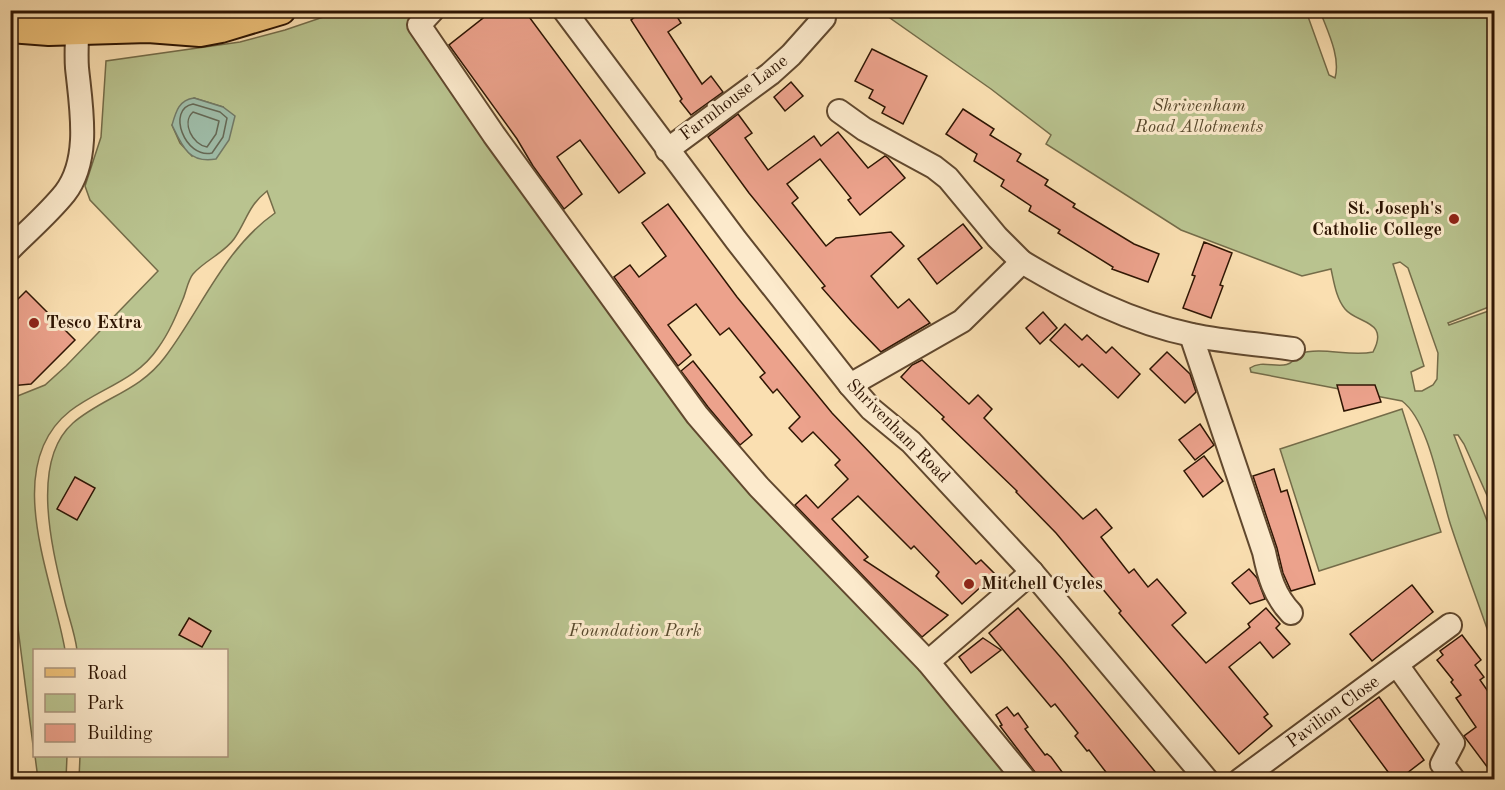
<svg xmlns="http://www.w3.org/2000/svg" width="1505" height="790" font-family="'Old Standard TT',serif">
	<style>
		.green { fill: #b9c38f; stroke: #746c49; stroke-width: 1.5; fill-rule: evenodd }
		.water { fill: #9fbda9; stroke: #727a67; stroke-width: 1.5 }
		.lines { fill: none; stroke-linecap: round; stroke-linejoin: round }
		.shore { stroke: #666956; stroke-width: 1.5 }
		.building { fill: #eca28c; stroke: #2e1503; stroke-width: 1.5 }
		.minor-casing { stroke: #61482e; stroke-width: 26 }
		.major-casing { stroke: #2e1503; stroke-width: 32 }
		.minor { stroke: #fceacc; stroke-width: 22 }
		.major { stroke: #edc078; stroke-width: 28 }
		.poi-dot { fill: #8f2418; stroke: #fceacc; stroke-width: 2 }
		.labels { text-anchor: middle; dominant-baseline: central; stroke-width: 6; stroke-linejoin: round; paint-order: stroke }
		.street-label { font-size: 18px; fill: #2e1503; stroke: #fceacc }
		.park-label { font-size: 18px; font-style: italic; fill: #58492d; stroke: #fceacc }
		.poi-label { font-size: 18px; font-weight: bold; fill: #2e1503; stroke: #fceacc; text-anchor: start }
	</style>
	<rect width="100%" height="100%" fill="#fadfb1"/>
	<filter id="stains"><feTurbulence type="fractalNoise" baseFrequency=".00333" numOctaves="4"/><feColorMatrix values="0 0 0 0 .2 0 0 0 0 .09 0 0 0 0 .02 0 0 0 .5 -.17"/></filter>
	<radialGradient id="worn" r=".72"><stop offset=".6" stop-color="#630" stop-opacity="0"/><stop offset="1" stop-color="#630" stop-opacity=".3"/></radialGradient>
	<g class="green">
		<path d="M341,11H422L693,418L917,658L1017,779H79L80,756H226V650H77C75,634 69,618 65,602C53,552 29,462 73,423C103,397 139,392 165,357C202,308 224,249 275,213L267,191C248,206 247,220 234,239C224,253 204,261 193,274C188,280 186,292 183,299C176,316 169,333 158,348C136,381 100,388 70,411C0,466 53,579 65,650H34V753L10,566V399L45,385L66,366L158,271L90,200L85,186L101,137L106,61L240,42L285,30ZM194,98L223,107L192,156L180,143L172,125Z"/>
		<path d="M880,11H1306L1329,75L1335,78C1341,57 1327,30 1320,11H1494V305L1448,323L1449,325L1494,309V511L1464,444L1458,435H1454L1494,539V649C1480,607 1464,566 1450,523C1440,491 1429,421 1402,401L1251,372L1250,368C1265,357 1288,376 1298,354C1323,346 1348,357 1373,352C1390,320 1357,324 1345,309C1336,298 1334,282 1331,269L1302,276L1181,230L1046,144L1051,135L991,89ZM1400,262L1408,268L1438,353L1437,379L1433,385L1422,391H1415L1411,372L1424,366L1393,264Z"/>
		<polygon points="1402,409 1441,532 1319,571 1280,449"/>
		<polygon points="35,756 67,756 66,779 38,779"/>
	</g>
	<path class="water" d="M194,98L223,107L235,116L229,140L216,159C189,164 182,146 172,125C176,111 179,100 194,98Z"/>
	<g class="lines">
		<g class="shore">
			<path d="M193,104L220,112L227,118L223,137L212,153C185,159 166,109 193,104Z"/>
			<path d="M193,112L219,121L216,134L207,147C193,145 181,123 193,112Z"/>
		</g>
	</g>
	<g class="building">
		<polygon points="477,10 524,10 645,173 619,193 580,140 557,157 582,194 564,209 533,166 517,139 449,45 483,18"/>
		<polygon points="644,10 673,10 681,23 668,32 702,84 711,76 723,92 691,115 680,101 682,99 631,20"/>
		<polygon points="872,49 927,76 903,124 882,113 885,107 869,98 873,90 855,81"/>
		<polygon points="791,82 803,96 785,111 774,97"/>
		<polygon points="963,109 994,129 990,135 1021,154 1017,161 1048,180 1045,185 1075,204 1073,207 1134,244 1159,254 1148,282 1112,269 1113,267 1058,233 1060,230 1029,211 1031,206 1001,186 1004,180 974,161 977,154 946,134"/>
		<polygon points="738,114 752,133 745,138 768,170 814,136 821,146 838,132 868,168 885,156 888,158 905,178 860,215 848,200 851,198 820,159 787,184 798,198 792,203 826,246 836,238 891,232 904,246 871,276 898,308 909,299 930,323 881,352 852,322 822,288 825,286 749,193 708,137"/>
		<polygon points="668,204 737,297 832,413 976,564 981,560 995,574 962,604 936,576 939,572 914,546 911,549 858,496 832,519 868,557 864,560 948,615 922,637 795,505 806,495 818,508 848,479 835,465 840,460 813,432 802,442 789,428 800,417 777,389 773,393 760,377 765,373 729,328 720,335 696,304 668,325 691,355 678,366 614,277 630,265 639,277 666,256 642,223"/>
		<polygon points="963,224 982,248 937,284 918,259"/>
		<polygon points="1204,242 1232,253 1220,285 1223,286 1211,318 1183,308 1195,276 1192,275"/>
		<polygon points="26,291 75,340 31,384 10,386 10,307"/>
		<polygon points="1043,312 1057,328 1040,344 1026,328"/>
		<polygon points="1065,324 1082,340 1087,335 1106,353 1112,347 1140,374 1118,398 1082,364 1079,367 1050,340"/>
		<polygon points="1167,352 1190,374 1196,392 1185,403 1150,369"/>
		<polygon points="922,360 969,404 978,395 992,409 984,418 1083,519 1096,509 1112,528 1101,537 1129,573 1134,569 1148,587 1157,579 1186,613 1172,625 1206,663 1250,627 1248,624 1266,608 1280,624 1276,628 1290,644 1273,658 1260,642 1229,667 1268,714 1264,717 1272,726 1239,754 1119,613 1121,611 1056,533 1016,492 1017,491 942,419 944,417 901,377 912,365"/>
		<polygon points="693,361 752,435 740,445 708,407 681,371"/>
		<polygon points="1337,385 1375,385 1381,402 1344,411"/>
		<polygon points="1200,424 1214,445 1195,460 1179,440"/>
		<polygon points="1204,456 1223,481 1203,497 1184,471"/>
		<polygon points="1274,469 1281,492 1287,490 1315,584 1291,591 1283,573 1277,548 1253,476"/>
		<polygon points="75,477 95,488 77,520 57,509"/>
		<polygon points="1249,569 1257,578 1265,599 1250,604 1232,583"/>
		<polygon points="1412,585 1433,612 1372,661 1350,634"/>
		<polygon points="1018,608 1063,660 1162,780 1112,780 1089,750 1087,751 1075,736 1078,733 1055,704 1051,707 989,633"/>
		<polygon points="189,618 211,631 202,647 179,635"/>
		<polygon points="1462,635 1481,660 1475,665 1484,677 1480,680 1494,700 1494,776 1464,736 1476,727 1456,698 1461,695 1451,682 1453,680 1437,660 1443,655 1440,651"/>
		<polygon points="983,638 1001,650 971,673 959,657"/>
		<polygon points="1379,697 1424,760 1398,780 1394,780 1349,719"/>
		<polygon points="1007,707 1014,716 1018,713 1028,727 1025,729 1045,755 1047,754 1051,757 1068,780 1041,780 1000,726 1002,725 996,715"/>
	</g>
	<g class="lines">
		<g class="minor-casing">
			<g id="minor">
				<polyline points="433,10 419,25 494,135 697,415 759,487 928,662 1025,780"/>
				<polyline points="564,10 736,240 850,385 871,409 911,442 1032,572 1207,780"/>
				<polyline points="206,11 207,10"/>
				<polyline points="839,111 864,129 934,167 948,178 997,237 1022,262"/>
				<polyline points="667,150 770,74 791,55 824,18"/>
				<path d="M10,249C28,231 49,213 65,193C91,159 81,107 77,68C76,56 77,43 77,31"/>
				<path d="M1191,335L1264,552C1269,576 1274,595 1291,613"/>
				<path d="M850,385L962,321L1022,262C1076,294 1130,322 1192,335C1225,342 1259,344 1293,349"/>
				<polyline points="928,662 1032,572"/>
				<polyline points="1397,665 1453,743 1442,764 1454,780"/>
				<polyline points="1240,780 1450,625"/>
			</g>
		</g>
		<g class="major-casing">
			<polyline id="major" points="10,28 49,31 148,28 200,32 221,28 281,10"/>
		</g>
		<use href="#minor" class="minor"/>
		<use href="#major" class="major"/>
	</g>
	<g class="poi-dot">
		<circle cx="1454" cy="219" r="6"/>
		<circle cx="34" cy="323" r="6"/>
		<circle cx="969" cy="584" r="6"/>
	</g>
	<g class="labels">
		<g class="street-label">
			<text transform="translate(734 98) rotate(-37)">Farmhouse Lane</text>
			<text transform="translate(898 431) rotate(45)">Shrivenham Road</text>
			<text transform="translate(1333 712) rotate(-36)">Pavilion Close</text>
		</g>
		<g class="park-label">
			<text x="1199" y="106">Shrivenham<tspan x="1199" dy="21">Road Allotments</tspan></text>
			<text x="635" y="631">Foundation Park</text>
		</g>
		<g class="poi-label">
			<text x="1442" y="209" text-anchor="end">St. Joseph's<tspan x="1442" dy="21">Catholic College</tspan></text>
			<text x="46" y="323">Tesco Extra</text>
			<text x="981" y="584">Mitchell Cycles</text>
		</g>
	</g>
	<rect width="1505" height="790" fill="none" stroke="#fadfb1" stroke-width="36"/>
	<rect x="12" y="12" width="1481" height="766" fill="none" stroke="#2e1503" stroke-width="3"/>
	<rect x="18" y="18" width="1469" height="754" fill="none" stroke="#2e1503" stroke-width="1.5"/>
	<rect x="33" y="649" width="195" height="108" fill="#fceacc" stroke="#aa957c" stroke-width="1.5"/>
	<rect x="45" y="668" width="30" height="9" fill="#edc078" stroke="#aa957c" stroke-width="1.5"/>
	<text x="87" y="679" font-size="18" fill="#2e1503">Road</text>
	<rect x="45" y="694" width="30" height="18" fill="#b9c38f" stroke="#aa957c" stroke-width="1.5"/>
	<text x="87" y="709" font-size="18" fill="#2e1503">Park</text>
	<rect x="45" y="724" width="30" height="18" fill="#eca28c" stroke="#aa957c" stroke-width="1.5"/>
	<text x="87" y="739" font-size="18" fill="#2e1503">Building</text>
	<rect width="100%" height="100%" filter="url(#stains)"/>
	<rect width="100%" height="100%" fill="url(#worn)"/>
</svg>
